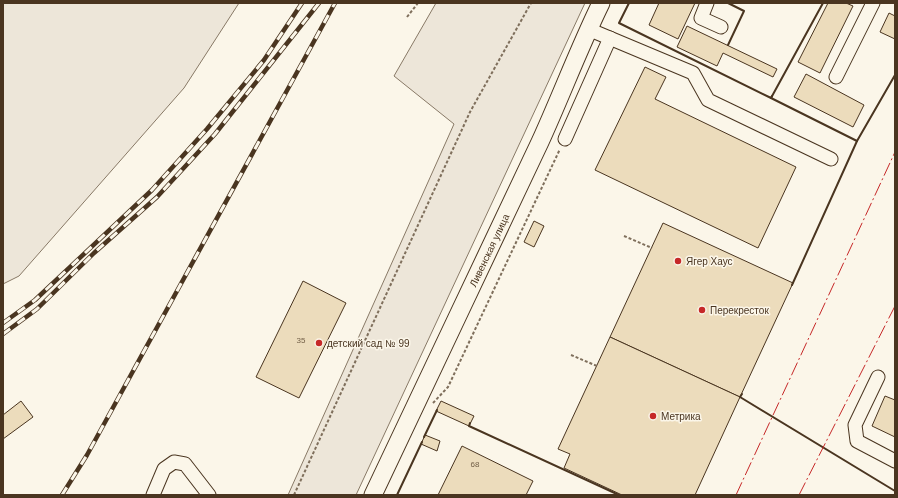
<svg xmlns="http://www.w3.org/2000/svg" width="898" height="498" font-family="Arial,sans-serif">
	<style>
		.green { fill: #ede6d9; stroke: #887966 }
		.building { fill: #ecdcbc; stroke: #4a3520 }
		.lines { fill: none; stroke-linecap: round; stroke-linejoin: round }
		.minor-casing { stroke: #4a3520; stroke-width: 15 }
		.major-casing { stroke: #4a3520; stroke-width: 19 }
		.path { stroke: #7f6f5c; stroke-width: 2; stroke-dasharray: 3 2; stroke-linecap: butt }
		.minor { stroke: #fbf6e9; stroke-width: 13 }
		.major { stroke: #fbf6e9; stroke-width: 17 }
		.rail-casing { stroke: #4a3520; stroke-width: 4.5 }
		.rail { stroke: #fbf6e9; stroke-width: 3; stroke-dasharray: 9; stroke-linecap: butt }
		.wall { stroke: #4a3520; stroke-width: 2 }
		.power { stroke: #c62828; stroke-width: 1; stroke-dasharray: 14 3 2 3; stroke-linecap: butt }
		.poi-dot { fill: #c62828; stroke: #fbf6e9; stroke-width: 1.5 }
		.labels { text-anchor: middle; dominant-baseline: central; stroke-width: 3; stroke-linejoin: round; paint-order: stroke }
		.number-label { font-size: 8px; fill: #725f47 }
		.street-label { font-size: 10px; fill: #4a3520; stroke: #fbf6e9 }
		.poi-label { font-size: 10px; fill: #4a3520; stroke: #fbf6e9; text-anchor: start }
	</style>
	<rect width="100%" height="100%" fill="#fbf6e9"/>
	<g class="green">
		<polygon points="3,3 239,3 184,88 19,276 3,284"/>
		<polygon points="436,3 585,3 356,495 288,495 454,124 394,76"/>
	</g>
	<g class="building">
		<polygon points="659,3 695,3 678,39 649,25"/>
		<polygon points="828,3 846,3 853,6 820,73 798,62"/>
		<polygon points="889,13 895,16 895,39 880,32"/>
		<polygon points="687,26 777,69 773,77 723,53 717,66 677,47"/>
		<polygon points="645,67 666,77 655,99 796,167 758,248 595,170"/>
		<polygon points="806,74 864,105 853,127 794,97"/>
		<polygon points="534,221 544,226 534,247 524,242"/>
		<polygon points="663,223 793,283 740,397 610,337"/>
		<polygon points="303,281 346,303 299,398 256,377"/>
		<polygon points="610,337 740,397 695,495 622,495 564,468 570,454 558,449"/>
		<polygon points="885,396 895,400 895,437 872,426"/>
		<polygon points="21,401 33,417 3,439 3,415"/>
		<polygon points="441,401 474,416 469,426 436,411"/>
		<polygon points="425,435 440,441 437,451 421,444"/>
		<polygon points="462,446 533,481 526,495 438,495"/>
	</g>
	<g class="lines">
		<g class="minor-casing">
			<g id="minor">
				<polyline points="707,3 701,18 721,27"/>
				<polyline points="588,29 693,73 708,100 831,159"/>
				<polyline points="836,77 873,3"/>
				<polyline points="565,139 610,38"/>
				<polyline points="878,377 855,425 857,441 895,461"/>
				<polyline points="153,495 164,469 174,462 185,464 209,495"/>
			</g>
		</g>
		<g class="major-casing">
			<g id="major">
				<path id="s1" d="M373,495C428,377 485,260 540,142C561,96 579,48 601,3"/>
			</g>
		</g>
		<g class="path">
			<polyline points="407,17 418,3"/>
			<polyline points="624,236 652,248"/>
			<polyline points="571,355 597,366"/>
			<polyline points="433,403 448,387 560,149"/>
			<polyline points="294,495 470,112 531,3"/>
		</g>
		<use href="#minor" class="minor"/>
		<use href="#major" class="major"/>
		<g class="rail-casing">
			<g id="rail">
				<polyline points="3,323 35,300 152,190 207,129 264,60 302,3"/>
				<polyline points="3,334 37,309 94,253 157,197 215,134 319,3"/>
				<polyline points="62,495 87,455 335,3"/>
			</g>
		</g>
		<use href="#rail" class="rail"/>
		<g class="wall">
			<polyline points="629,3 619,23 771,98 823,3"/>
			<polyline points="728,45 744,11 728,3"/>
			<polyline points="772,96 771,98 857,141"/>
			<polyline points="792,285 857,141 895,75"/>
			<polyline points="742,394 740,397 895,491"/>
			<polyline points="470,423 469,426 619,495"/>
			<polyline points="424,437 437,410"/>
			<polyline points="397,495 422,442"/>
		</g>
		<g class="power">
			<polyline points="736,495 895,152"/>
			<polyline points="799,495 895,306"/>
		</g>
	</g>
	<g class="poi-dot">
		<circle cx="678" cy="261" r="4"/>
		<circle cx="702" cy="310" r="4"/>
		<circle cx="319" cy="343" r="4"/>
		<circle cx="653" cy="416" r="4"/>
	</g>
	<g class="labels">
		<g class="number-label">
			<text x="301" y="340">35</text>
			<text x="475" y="464">68</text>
		</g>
		<g class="street-label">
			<text stroke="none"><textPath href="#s1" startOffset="271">Ливенская улица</textPath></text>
		</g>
		<g class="poi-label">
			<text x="686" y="261">Ягер Хаус</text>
			<text x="710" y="310">Перекресток</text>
			<text x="327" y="343">детский сад № 99</text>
			<text x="661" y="416">Метрика</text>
		</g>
	</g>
	<rect width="898" height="498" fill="none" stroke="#4a3520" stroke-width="8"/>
</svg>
